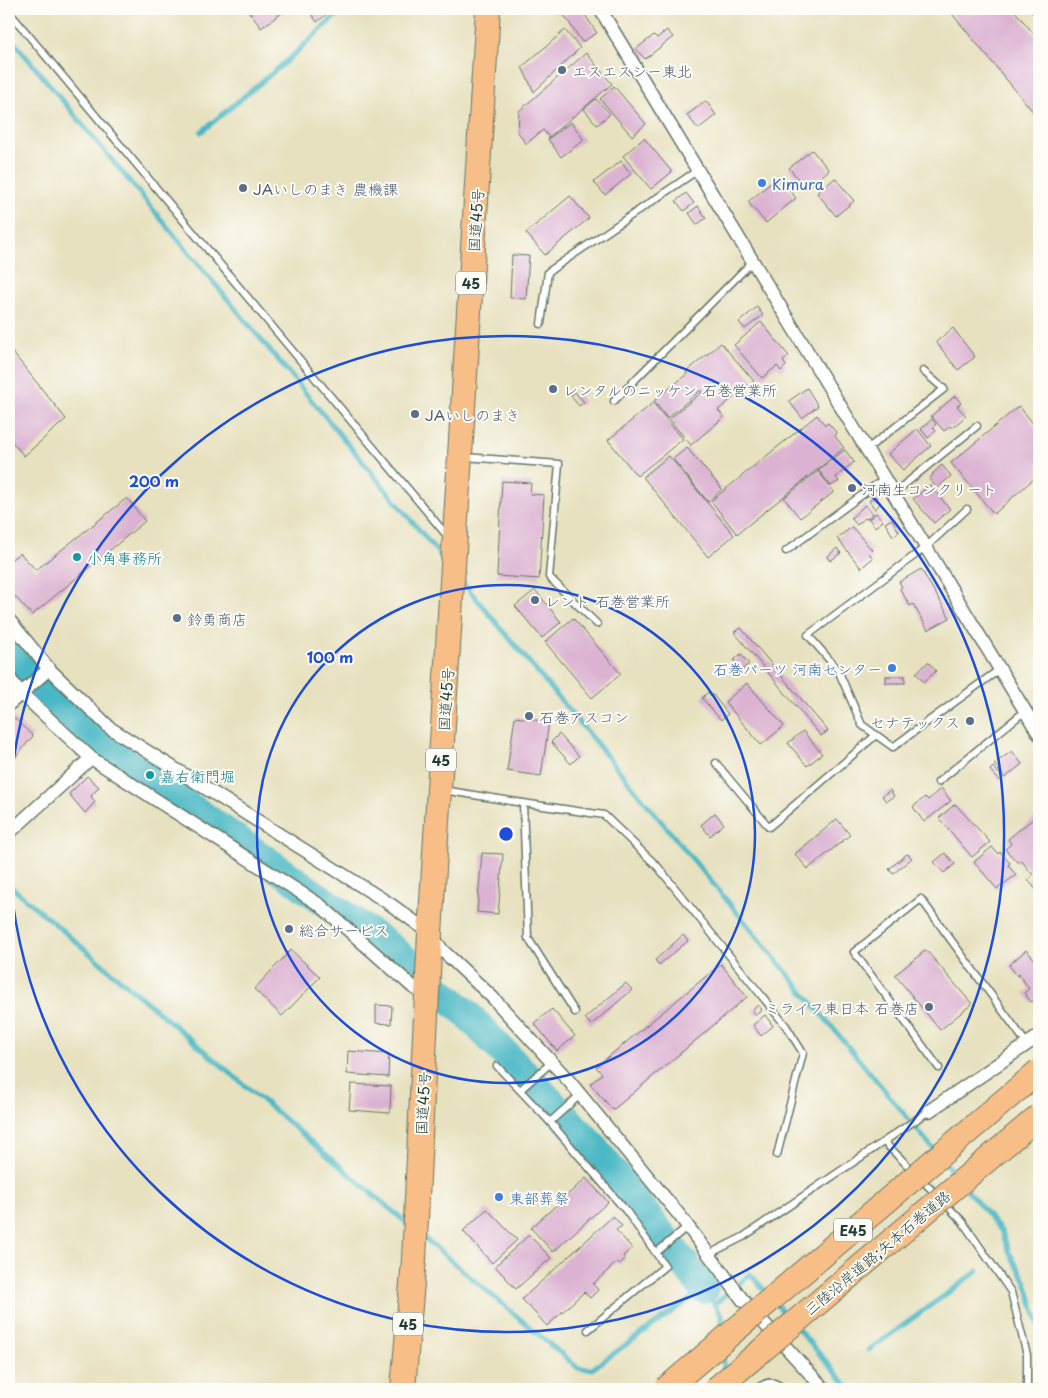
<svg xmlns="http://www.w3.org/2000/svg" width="1048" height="1398" font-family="'Playpen Sans','Klee One',sans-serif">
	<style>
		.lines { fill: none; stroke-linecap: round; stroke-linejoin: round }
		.stream { stroke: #4ab8c5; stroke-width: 5 }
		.river { stroke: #4ab8c5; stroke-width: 30 }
		.building { fill: #dbb2d2 }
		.lane-casing { stroke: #657665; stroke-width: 9 }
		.street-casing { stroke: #657665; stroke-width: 15 }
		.highway-casing { stroke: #657665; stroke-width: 26 }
		.lane { stroke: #fff; stroke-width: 6 }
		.street { stroke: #fff; stroke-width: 12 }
		.highway { stroke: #f7be88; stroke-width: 24 }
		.highway-bridge-casing { stroke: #657665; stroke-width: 26; stroke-linecap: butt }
		.highway-bridge { stroke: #f7be88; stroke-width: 24 }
		.ring { fill: none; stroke: #1d4ed8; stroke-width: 2.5 }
		.service-dot { fill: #5c6f8a; stroke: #fdfcf7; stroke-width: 2 }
		.shop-dot { fill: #3f7fe0; stroke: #fdfcf7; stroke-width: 2 }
		.culture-dot { fill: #0f9aa8; stroke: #fdfcf7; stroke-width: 2 }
		.labels { text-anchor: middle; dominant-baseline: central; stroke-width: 4; stroke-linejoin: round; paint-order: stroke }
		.shield { fill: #fdfcf7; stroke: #62766e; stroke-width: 1 }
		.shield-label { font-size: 14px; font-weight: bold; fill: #1f3d34 }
		.service-label { font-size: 15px; fill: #4e5e75; stroke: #fdfcf7; text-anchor: start }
		.shop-label { font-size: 15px; fill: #366cbe; stroke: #fdfcf7; text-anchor: start }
		.street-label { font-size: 15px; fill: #1f3d34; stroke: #fdfcf7 }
		.culture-label { font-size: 15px; fill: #0d838f; stroke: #fdfcf7; text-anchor: start }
		.centre { fill: #1d4ed8; stroke: #fdfcf7; stroke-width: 2.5 }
		.ring-label { font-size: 15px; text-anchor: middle; font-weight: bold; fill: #1d4ed8; stroke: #fdfcf7; stroke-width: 4; stroke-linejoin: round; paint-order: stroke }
	</style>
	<rect width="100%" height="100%" fill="#fdfcf7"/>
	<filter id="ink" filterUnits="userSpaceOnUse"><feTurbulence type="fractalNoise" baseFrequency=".02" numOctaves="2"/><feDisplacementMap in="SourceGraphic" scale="10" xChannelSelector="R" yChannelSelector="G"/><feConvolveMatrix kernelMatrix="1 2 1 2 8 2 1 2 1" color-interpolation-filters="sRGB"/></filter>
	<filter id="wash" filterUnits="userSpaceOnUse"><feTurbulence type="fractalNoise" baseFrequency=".0096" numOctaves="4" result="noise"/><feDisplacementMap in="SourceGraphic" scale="20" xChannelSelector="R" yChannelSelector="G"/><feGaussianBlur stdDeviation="1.12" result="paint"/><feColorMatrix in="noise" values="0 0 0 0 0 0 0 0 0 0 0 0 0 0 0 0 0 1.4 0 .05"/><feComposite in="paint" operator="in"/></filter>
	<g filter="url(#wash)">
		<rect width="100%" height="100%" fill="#e7e1bf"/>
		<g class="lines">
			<g class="stream">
				<polyline points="9,36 445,561"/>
				<polyline points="201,132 288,60 343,9"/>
				<polyline points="460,579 935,1151"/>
				<polyline points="9,885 408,1224"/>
				<polyline points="944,1161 957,1178"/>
				<polyline points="964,1186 1002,1232 1009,1252 1026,1282 1039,1325"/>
				<polyline points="422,1236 578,1368 592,1369 704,1289 722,1316 722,1331"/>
				<polyline points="776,1304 789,1319"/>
				<polyline points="714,1305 750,1274 768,1294"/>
				<polyline points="798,1329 850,1389"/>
				<polyline points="723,1350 724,1374"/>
				<polyline points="869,1350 978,1271"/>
			</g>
			<polyline class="river" points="9,648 38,684 100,744 390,947 465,1012 591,1144 704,1289"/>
		</g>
		<g id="blocks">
			<g class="building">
				<polygon points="247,9 281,9 283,12 261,28"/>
				<polygon points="308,9 333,9 317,22"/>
				<polygon points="554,9 568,9 558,15"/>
				<polygon points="573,9 581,9 597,33 582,42 564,15"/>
				<polygon points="948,9 1013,9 1039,40 1039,110 1035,114"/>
				<polygon points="565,30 580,48 534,92 522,67"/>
				<polygon points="667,30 673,37 645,59 636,49 654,35 657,38"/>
				<polygon points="586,53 612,84 549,137 543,130 526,144 518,132 519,111"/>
				<polygon points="614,86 646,124 632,136 600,99"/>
				<polygon points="596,99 610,114 597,125 584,109"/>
				<polygon points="706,101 716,115 698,129 687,115"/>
				<polygon points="571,122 584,140 561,157 548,139"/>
				<polygon points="644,138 672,172 651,189 623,156"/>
				<polygon points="812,150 829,170 807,189 789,168"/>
				<polygon points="621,161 631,174 605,195 594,182"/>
				<polygon points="778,177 796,198 766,223 748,202"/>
				<polygon points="835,178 854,201 836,216 817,193"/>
				<polygon points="686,193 694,203 684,211 676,201"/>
				<polygon points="570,196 589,218 545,255 526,233"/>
				<polygon points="698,206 706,218 697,225 689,213"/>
				<polygon points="512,255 529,256 526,299 510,298"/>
				<polygon points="757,307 763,315 745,329 739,322"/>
				<polygon points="761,322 789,356 783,361 786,366 781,371 777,366 762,378 734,345"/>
				<polygon points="953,328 975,357 958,370 936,342"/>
				<polygon points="721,343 754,381 718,410 724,417 691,445 669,419 702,392 701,390 667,418 654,401 687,374 686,372"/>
				<polygon points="9,348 66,419 24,456 9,438"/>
				<polygon points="807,388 818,406 802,418 789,401"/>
				<polygon points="575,392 584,402 579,406 571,396"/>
				<polygon points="955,396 961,403 957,406 966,416 952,428 950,426 944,431 931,416"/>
				<polygon points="653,403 683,439 637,476 608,440"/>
				<polygon points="1019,406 1039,431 1039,474 994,514 951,463"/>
				<polygon points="817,415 825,425 828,423 837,433 835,436 844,448 737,534 711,501"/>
				<polygon points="932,419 936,424 933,427 936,431 928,438 921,429"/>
				<polygon points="917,429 931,446 903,470 888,454"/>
				<polygon points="687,448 722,489 708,502 673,459"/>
				<polygon points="845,450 854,462 836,477 839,481 831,486 818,470"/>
				<polygon points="669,456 734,535 708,557 643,477"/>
				<polygon points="942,465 951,476 937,488 929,479 933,475 932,474"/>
				<polygon points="818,471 834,492 800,518 784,498"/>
				<polygon points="502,481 531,483 530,494 544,495 539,579 497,576"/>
				<polygon points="930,485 950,509 934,523 913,499"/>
				<polygon points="875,496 881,503 875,509 869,501"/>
				<polygon points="127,498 145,521 32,615 9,590 9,561 20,553 36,570"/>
				<polygon points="865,505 873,514 867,519 865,518 857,525 851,518"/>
				<polygon points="876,513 883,521 875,527 869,519"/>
				<polygon points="892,519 899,532 893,536 885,523"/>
				<polygon points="852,527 872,550 869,553 873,558 861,568 837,538"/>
				<polygon points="837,548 841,553 830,561 827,557"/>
				<polygon points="921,569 950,618 928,630 913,604 910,606 900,589 902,587 899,582"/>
				<polygon points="535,590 561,622 542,638 515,606"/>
				<polygon points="573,618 621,674 592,698 545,642"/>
				<polygon points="741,628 828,731 821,736 734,632"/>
				<polygon points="741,654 749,664 742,670 734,660"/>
				<polygon points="928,662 936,671 924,682 916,673"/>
				<rect x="886" y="676" width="19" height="7"/>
				<polygon points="747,683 784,726 761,745 725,702"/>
				<polygon points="708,692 711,696 713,695 728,714 721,720 702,698"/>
				<polygon points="10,714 33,736 14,759 9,753"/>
				<polygon points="515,717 549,722 541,776 507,771"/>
				<polygon points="803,731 822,754 807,766 788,743"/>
				<polygon points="559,734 579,756 571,764 551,742"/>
				<polygon points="1012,751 1022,764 1005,778 994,764"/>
				<polygon points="993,767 1003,778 1000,781 990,770"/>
				<polygon points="87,776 99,787 91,796 95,802 85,813 69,794"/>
				<polygon points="941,788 951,801 924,822 913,807 925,797 928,800"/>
				<polygon points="890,790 894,796 886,801 882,796"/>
				<polygon points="955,804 990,842 972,857 939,818"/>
				<polygon points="715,813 724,824 710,836 701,825"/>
				<polygon points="1039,814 1039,894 1028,879 1033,875 1021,860 1018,863 1005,849 1011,844 1008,839"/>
				<polygon points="837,819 850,835 808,869 795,854"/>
				<polygon points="992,847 998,854 1000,852 1010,863 1008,865 1016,875 997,889 974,862"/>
				<polygon points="482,853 503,854 498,914 477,912"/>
				<polygon points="945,853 955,864 944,873 934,862"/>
				<polygon points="907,854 912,858 893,874 889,869"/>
				<polygon points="683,935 688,941 659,965 655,960"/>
				<polygon points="291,950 320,977 282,1016 254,989"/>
				<polygon points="926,950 972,1004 940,1030 895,975"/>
				<polygon points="1026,950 1039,964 1039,998 1031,1002 1024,993 1029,989 1019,974 1017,976 1009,965"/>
				<polygon points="721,964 747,997 613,1110 590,1084 602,1074 596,1067"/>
				<polygon points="626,983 632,990 591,1025 585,1018"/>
				<polygon points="376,1005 392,1006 391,1024 376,1023"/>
				<polygon points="758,1005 762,1010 756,1015 752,1010"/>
				<polygon points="552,1009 575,1036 557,1051 534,1023"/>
				<polygon points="765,1015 773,1026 761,1036 753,1025"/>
				<polygon points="348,1051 389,1054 388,1077 347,1074"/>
				<polygon points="351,1084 391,1086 390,1113 349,1110"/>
				<polygon points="586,1178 608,1202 553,1252 531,1228"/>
				<polygon points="487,1209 517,1240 492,1263 463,1231"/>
				<polygon points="613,1216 622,1226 616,1230 632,1248 623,1256 625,1259 619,1265 617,1262 593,1284 598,1290 590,1298 584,1292 547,1326 522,1299"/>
				<polygon points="529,1235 551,1258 516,1289 495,1266"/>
			</g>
		</g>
	</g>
	<g filter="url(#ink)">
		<use href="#blocks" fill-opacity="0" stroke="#657665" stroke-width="1"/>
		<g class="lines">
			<g class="lane-casing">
				<g id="lane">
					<polyline points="1034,9 1039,15"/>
					<polyline points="9,12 449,538"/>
					<polyline points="541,324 548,272 698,170"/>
					<polyline points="614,401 753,261"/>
					<polyline points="867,449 944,389 923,371"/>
					<polyline points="464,457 559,464 549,577 597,624"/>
					<polyline points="894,493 977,426"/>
					<polyline points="967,509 926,547 808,635 838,670 862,725 893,747 1000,669"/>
					<polyline points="786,551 885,478"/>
					<polyline points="716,763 769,827 876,735"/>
					<polyline points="938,782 1025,711"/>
					<polyline points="443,790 523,803 528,938 575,1012"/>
					<polyline points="523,803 604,815 658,867 786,1026 803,1053 777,1155"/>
					<polyline points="497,1066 550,1122 627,1212 665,1266 588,1330"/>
					<polyline points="939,1068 854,952 921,899 1027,1044"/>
					<polyline points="520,1090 552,1062"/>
					<polyline points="550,1122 580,1095"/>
					<polyline points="884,1142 913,1171"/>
					<polyline points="920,1178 962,1221 1011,1292 1027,1355 1027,1389"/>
					<polyline points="657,1252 688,1226"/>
					<polyline points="709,1254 743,1237 929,1111"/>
					<path d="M756,1389C765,1382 774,1379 783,1389"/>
				</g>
			</g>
			<g class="street-casing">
				<g id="street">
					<polyline points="600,9 1039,734"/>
					<polyline points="9,620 49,669 110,728 390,904 430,933 442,950 492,997 569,1081 680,1216 742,1299 824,1389"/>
					<polyline points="9,678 21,693 91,758 320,905 413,987 427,995"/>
					<polyline points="9,704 49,669"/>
					<polyline points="9,833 91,758"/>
					<polyline points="929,1111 1039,1036"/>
				</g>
			</g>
			<g class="highway-casing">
				<polyline id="highway" points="403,1389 414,1259 430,933 488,9"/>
			</g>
			<use href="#lane" class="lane"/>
			<use href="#street" class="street"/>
			<use href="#highway" class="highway"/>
			<g class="highway-bridge-casing">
				<g id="highway-bridge">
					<polyline points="666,1389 1039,1071"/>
					<polyline points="716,1389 1039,1116"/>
				</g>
			</g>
			<use href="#highway-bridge" class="highway-bridge"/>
		</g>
	</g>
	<g class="ring">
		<circle cx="506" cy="834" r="249"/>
		<path d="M9 804A498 498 0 1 1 9 864"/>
	</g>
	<g class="service-dot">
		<circle cx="562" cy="70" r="5"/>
		<circle cx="243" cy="188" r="5"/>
		<circle cx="553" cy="389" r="5"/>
		<circle cx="415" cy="414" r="5"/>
		<circle cx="852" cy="488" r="5"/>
		<circle cx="535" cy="600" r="5"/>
		<circle cx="177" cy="618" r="5"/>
		<circle cx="529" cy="716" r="5"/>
		<circle cx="970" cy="721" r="5"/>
		<circle cx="289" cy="929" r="5"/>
		<circle cx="929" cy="1007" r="5"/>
	</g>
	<g class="shop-dot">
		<circle cx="762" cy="183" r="5"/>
		<circle cx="892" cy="668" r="5"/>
		<circle cx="499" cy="1197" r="5"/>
	</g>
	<g class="culture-dot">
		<circle cx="77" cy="557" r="5"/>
		<circle cx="150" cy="775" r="5"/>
	</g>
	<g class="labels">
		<g class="shield">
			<rect x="456" y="271.5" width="30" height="23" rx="4"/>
			<rect x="426" y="748.5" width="30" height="23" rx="4"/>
			<rect x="834" y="1218.5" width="38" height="23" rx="4"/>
			<rect x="393" y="1312.5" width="30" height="23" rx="4"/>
		</g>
		<g class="shield-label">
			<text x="471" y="283">45</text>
			<text x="441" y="760">45</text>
			<text x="853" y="1230">E45</text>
			<text x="408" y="1324">45</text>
		</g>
		<g class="service-label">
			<text x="572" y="70">エスエスシー東北</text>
			<text x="253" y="188">JAいしのまき 農機課</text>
			<text x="563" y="389">レンタルのニッケン 石巻営業所</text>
			<text x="425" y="414">JAいしのまき</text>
			<text x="862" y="488">河南生コンクリート</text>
			<text x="545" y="600">レント 石巻営業所</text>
			<text x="187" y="618">鈴勇商店</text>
			<text x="539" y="716">石巻アスコン</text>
			<text x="960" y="721" text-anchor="end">セナテックス</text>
			<text x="299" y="929">総合サービス</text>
			<text x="919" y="1007" text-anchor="end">ミライフ東日本 石巻店</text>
		</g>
		<g class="shop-label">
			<text x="772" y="183">Kimura</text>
			<text x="882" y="668" text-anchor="end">石巻パーツ 河南センター</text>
			<text x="509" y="1197">東部葬祭</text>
		</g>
		<g class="street-label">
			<text transform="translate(475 220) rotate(-86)">国道45号</text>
			<text transform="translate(445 699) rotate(-86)">国道45号</text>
			<text transform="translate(422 1103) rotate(-87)">国道45号</text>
			<text transform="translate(877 1252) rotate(-40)">三陸沿岸道路;矢本石巻道路</text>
		</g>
		<g class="culture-label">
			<text x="87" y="557">小角事務所</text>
			<text x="160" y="775">嘉右衛門堀</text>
		</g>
	</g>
	<circle cx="506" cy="834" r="8" class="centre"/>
	<g class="ring-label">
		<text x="154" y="487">200 m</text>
		<text x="330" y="663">100 m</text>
	</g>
	<rect width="1048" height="1398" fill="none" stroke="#fdfcf7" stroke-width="30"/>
</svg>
